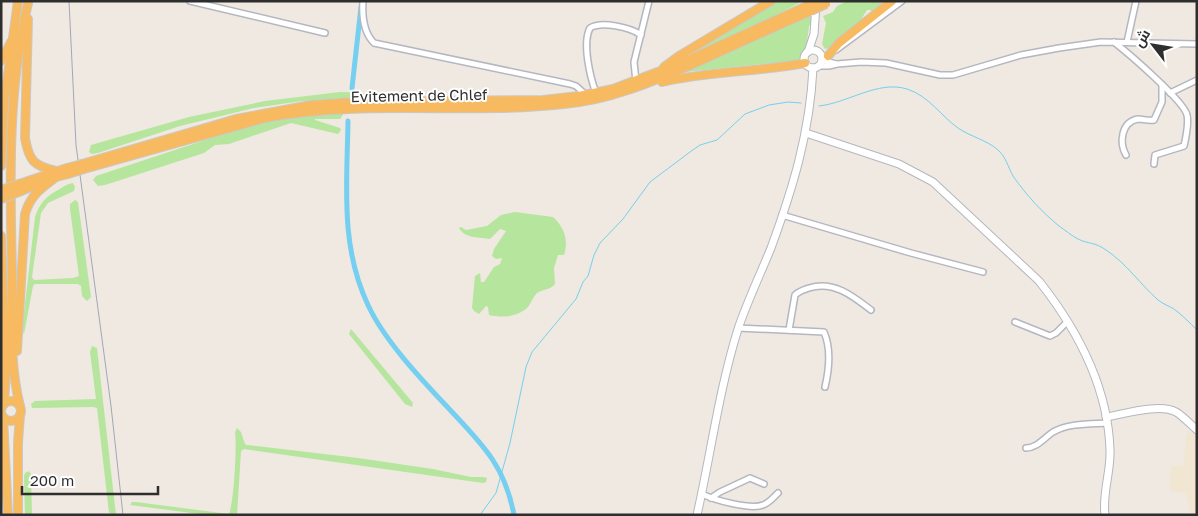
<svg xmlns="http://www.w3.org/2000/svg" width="1198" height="516" font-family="'Golos Text',Cairo,sans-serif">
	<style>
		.education { fill: #f0e6d1 }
		.green { fill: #b6e59e }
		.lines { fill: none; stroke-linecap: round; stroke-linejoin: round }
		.stream { stroke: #75cff0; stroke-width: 1 }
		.canal { stroke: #75cff0; stroke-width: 5 }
		.minor-casing { stroke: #b4b7c1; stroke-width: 8 }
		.secondary-casing { stroke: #b4b7c1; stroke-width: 9 }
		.trunk-casing { stroke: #c9c9c9; stroke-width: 10 }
		.minor { stroke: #fff; stroke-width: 5 }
		.secondary { stroke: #fff; stroke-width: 7 }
		.trunk { stroke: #f8ba60; stroke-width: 8 }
		.rail { stroke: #a3a6b8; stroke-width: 1 }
		.trunk-bridge-casing { stroke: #c9c9c9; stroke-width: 10; stroke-linecap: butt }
		.trunk-bridge { stroke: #f8ba60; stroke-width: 8 }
		.labels { text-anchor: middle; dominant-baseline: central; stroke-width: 4; stroke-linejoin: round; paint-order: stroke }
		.street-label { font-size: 15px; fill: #2e2e2e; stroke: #fff }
	</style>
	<rect width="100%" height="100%" fill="#efe9e1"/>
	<polygon class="education" points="1187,431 1197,437 1197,515 1191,515 1186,493 1170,491 1171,466 1183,466"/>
	<g class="green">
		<polygon points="779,1 803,1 767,20 690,55"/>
		<polygon points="847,1 887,1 873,12 870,10 867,10 857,26 830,48 825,49 822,44 826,23 823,16 833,12 837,6"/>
		<polygon points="812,15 815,16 809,26 806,50 799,60 686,72"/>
		<polygon points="340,92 371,93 373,96 302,101 254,108 180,126 98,153 92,154 89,152 91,145 189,117 265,101"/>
		<polygon points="344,113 340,119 315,119 315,120 340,128 341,130 338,134 291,123 229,144 215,145 204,153 105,185 98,186 93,180 96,176 257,123 283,118"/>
		<path d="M73,183L75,187L74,191L48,203L41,213L32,277L34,280L73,278L79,276L70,209V204L75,200L78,202L91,297L87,301L82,296L81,286L78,284H35L33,286L24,334L22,330L35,217C40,203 45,197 58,190C63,187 67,184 73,183Z"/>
		<path d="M515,212L553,217C564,227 569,240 564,255H558L554,268L555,284C550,290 543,289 537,293C533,297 531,303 528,307C518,317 503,318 489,315L488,307L486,306L479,314L474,311L472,308L475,276L480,273L481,282H484L494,267L500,264L502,258L496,259L492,256L494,249L506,231L500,229L490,239C480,237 465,239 459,228L461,227L466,230L487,226L501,215Z"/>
		<polygon points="351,329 413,403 412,407 405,404 349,334"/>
		<polygon points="92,346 97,348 116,515 109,513 97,408 93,407 32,408 31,404 35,401 96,399 90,352"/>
		<path d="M237,428L241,432L245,444L247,445L358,458L433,469L471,477H483L487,478L486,482L483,483L244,449L241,451L237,515H207L130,505L132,502H136L229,514C234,503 237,445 235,432Z"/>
		<polygon points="29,471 31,474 32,515 25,515 24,476 25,473"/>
	</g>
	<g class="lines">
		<g class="stream">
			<path d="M819,106C848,103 878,80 907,89C929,96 941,116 958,128C971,137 987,140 998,150C1006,157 1008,167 1013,176C1027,196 1041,211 1059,226C1065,230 1072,236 1078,239C1088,244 1095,242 1106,250C1126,263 1140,284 1158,300C1163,304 1169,306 1174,309C1182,315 1190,323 1197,330"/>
			<polyline points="480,515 496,493 510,443 526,367 532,352 576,299 583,282 588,276 594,255 600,243 623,219 650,182 690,152 700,145 717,140 745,114 769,105 788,102 801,103"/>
		</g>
		<g class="canal">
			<polyline points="352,88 361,7"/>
			<path d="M348,121C347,185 340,246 368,305C385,342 424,382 452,412C484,446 505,467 514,515"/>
		</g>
		<g class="minor-casing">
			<g id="minor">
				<polyline points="190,1 325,33"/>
				<path d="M363,1C362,16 363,32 374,43L570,84L576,86L586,95"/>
				<path d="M1114,42C1128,53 1184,101 1187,115C1189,124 1186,137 1184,146L1155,155L1154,164"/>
				<polyline points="1127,42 1136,1"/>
				<polyline points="836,50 902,1"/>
				<polyline points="822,60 836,64"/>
				<polyline points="818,66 829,66 837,64 861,62 886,63 940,75 953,75 1021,55 1059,48 1101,42 1197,44"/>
				<polyline points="636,82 634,62 649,1"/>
				<path d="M596,93C590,77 582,43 590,28C601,21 630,27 641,35"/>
				<polyline points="1170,93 1197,80"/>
				<path d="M1126,155C1119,143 1121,122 1138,119C1143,119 1148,121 1154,120L1162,102V85"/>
				<polyline points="782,215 911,253 983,272"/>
				<polyline points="1015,322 1050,336 1056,333 1067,322"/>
				<path d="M738,328L824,332C831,348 829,370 825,387"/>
				<path d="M789,330L795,295C799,291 803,290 809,288C833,280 853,296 871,310"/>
				<path d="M1026,448C1037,448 1044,438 1053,432C1069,423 1089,424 1107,423"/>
				<path d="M702,494C714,500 751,510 763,505C769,503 773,498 778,493"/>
				<polyline points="711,498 720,492 750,478 764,484"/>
			</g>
		</g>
		<g class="secondary-casing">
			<g id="secondary">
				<circle cx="813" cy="59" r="9"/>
				<polyline points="808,52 814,34 816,4"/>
				<path d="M806,133L899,164L933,182L1039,281C1077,329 1108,388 1110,450C1111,472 1102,493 1105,515"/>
				<path d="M1106,417C1124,414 1160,403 1176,412C1183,416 1190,424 1197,430"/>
				<path d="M697,515C711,453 719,390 738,329C747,302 760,275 771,248C793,188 810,132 813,68"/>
			</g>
		</g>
		<g class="trunk-casing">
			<g id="trunk">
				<path d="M28,19L25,138C29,161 34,166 56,171"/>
				<polyline points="828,56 839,43 892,1"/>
				<polyline points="1,61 11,42"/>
				<polyline points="664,67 679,56 771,1"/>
				<path d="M662,82C710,71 757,72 805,63"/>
				<polyline points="82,164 236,119 311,105 353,102 543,100 579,96 613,89 684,62 809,5"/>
				<polyline points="1,166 4,104 18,1"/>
				<path d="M84,169L265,118C364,99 465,115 564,104C612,100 656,80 700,61C737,44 774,27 811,11"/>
				<polyline points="19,184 67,168"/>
				<polyline points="21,191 56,177 68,174"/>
				<polyline points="1,236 6,370 4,404"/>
				<path d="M17,351L25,214C30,196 41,188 56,177"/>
				<circle cx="11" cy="411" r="10"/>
				<path d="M20,406C9,363 12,317 12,273C10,183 7,91 28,3"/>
				<polyline points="3,417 8,515"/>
				<polyline points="18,515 18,443 20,415"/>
			</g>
		</g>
		<use href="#minor" class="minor"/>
		<use href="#secondary" class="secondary"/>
		<use href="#trunk" class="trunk"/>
		<polyline class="rail" points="69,1 76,145 111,406 123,515"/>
		<g class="trunk-bridge-casing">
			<g id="trunk-bridge">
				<polyline points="809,5 817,1"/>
				<polyline points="811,11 826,4"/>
				<polyline points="67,168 82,164"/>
				<polyline points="68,174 84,169"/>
				<polyline points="1,190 19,184"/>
				<polyline points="1,199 21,191"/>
			</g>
		</g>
		<use href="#trunk-bridge" class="trunk-bridge"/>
	</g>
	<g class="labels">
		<g class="street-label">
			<text transform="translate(419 95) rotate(-1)">Evitement de Chlef</text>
		</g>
	</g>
	<rect width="1198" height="516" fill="none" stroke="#2e2e2e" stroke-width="5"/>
	<g transform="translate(1153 45) rotate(301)" stroke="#ffffff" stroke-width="4" paint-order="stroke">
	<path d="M0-4L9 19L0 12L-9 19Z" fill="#2e2e2e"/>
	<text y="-8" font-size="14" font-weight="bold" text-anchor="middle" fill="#2e2e2e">ش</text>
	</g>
	<path d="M22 486v8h136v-8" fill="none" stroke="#2e2e2e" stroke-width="2.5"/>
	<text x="30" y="486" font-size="15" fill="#2e2e2e" stroke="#ffffff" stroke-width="4" paint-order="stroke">200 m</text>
</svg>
